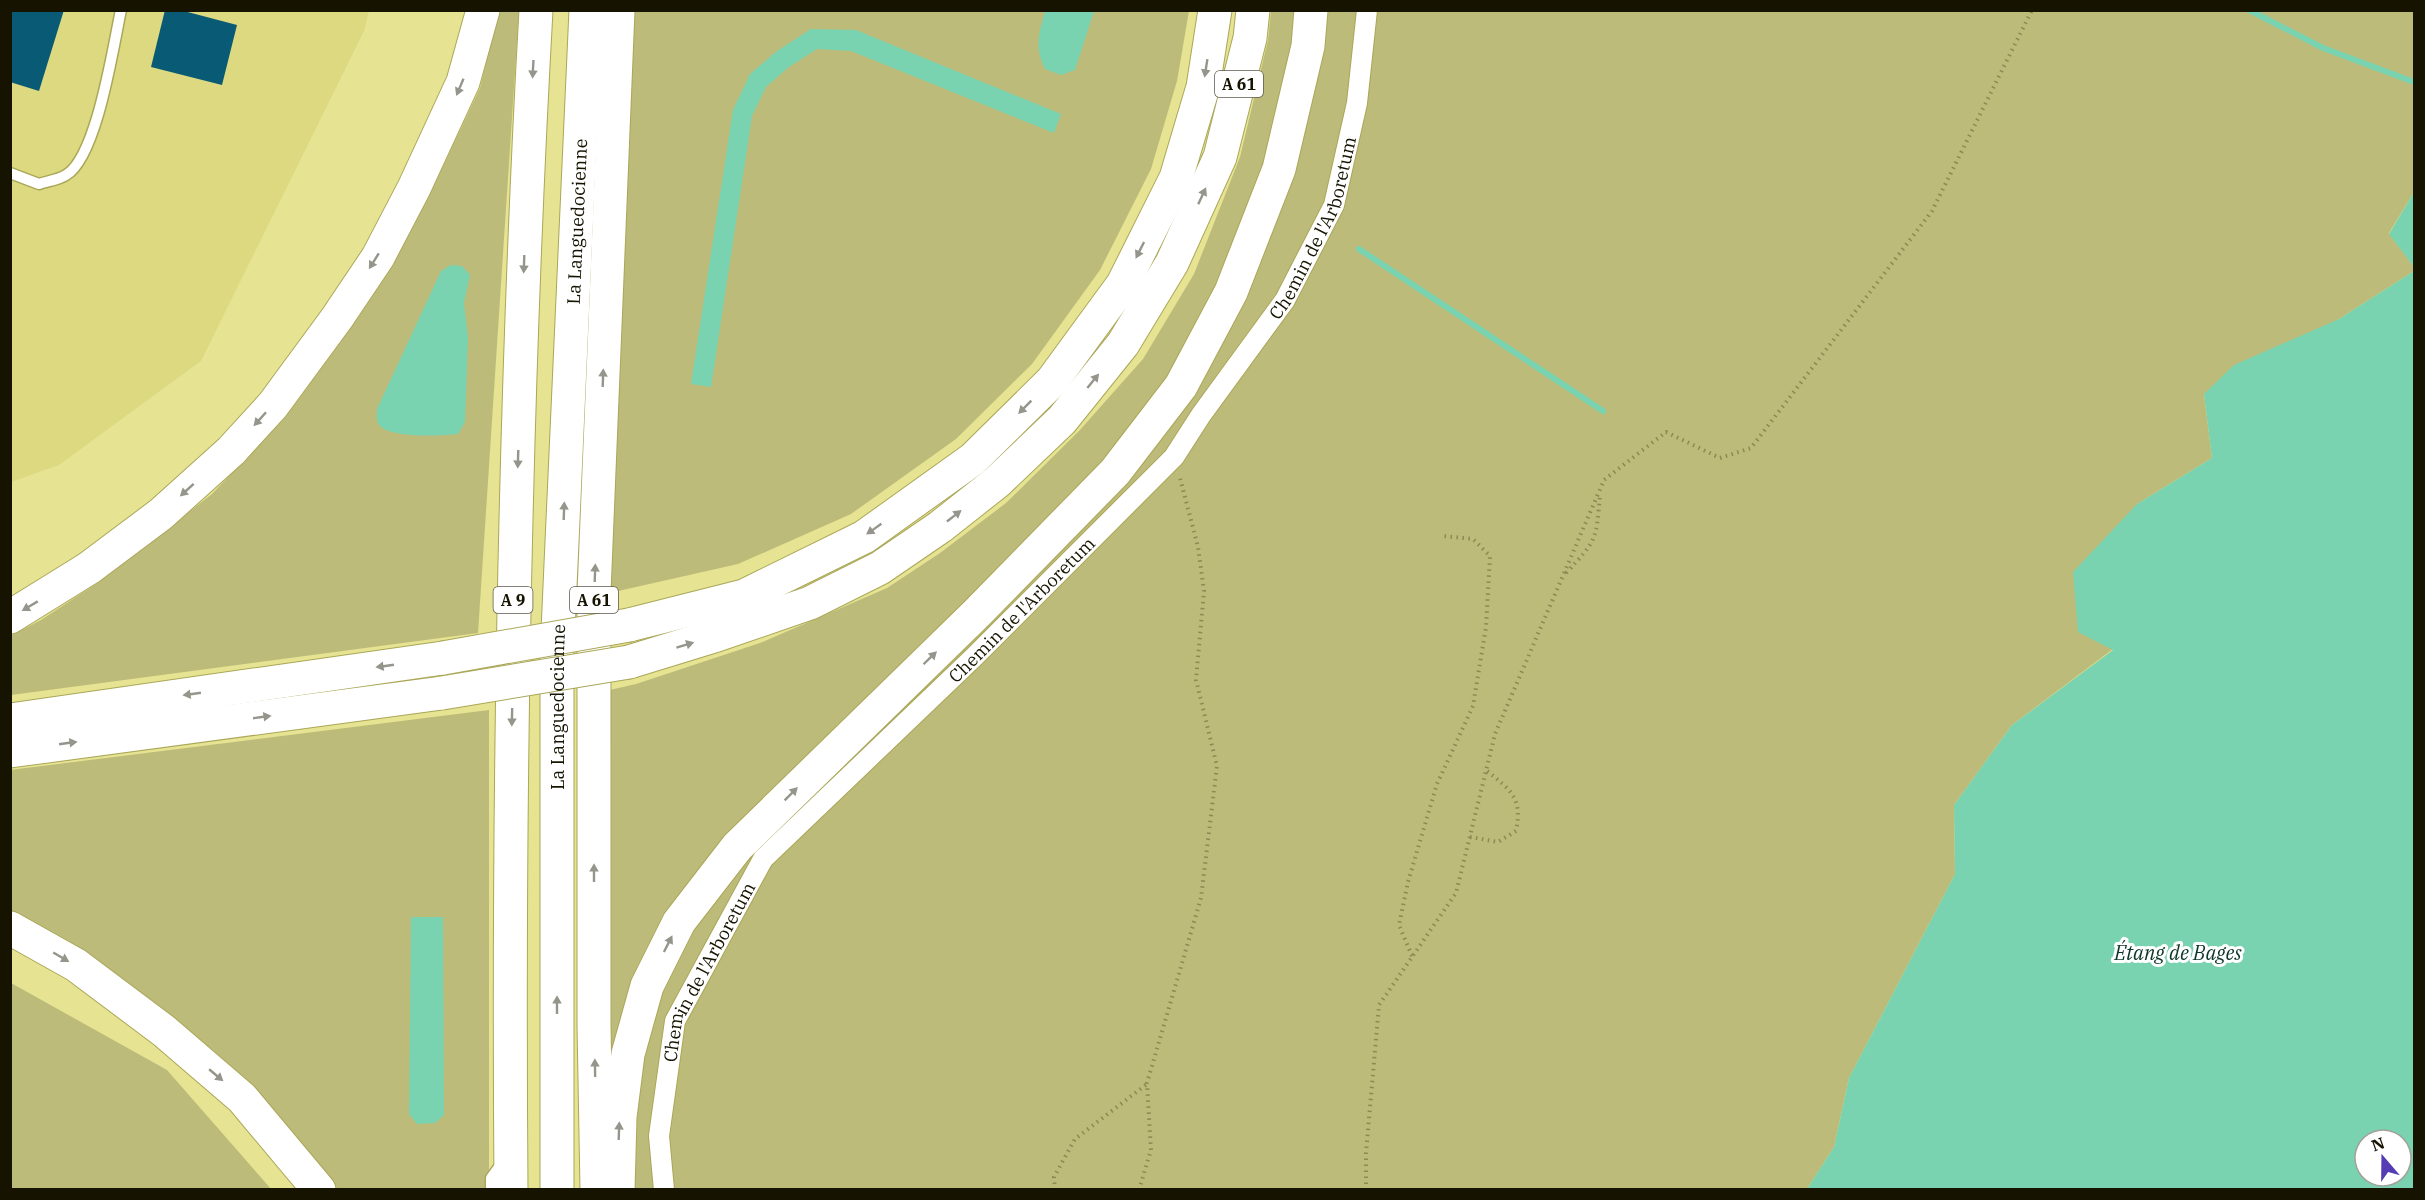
<svg xmlns="http://www.w3.org/2000/svg" width="2425" height="1200" font-family="'IBM Plex Serif',serif">
	<style>
		.built { fill: #dcd980 }
		.green { fill: #bdbb79 }
		.water { fill: #79d3b0; fill-rule: evenodd }
		.lines { fill: none; stroke-linecap: round; stroke-linejoin: round }
		.stream { stroke: #79d3b0; stroke-width: 6 }
		.building { fill: #095b75 }
		.service-casing { stroke: #aaa758; stroke-width: 13 }
		.minor-casing { stroke: #aaa758; stroke-width: 22 }
		.motorway-casing { stroke: #aaa758; stroke-width: 35 }
		.path { stroke: #8c8953; stroke-width: 4; stroke-dasharray: 1.5 4.5; stroke-linecap: butt }
		.service { stroke: #fff; stroke-width: 10 }
		.minor { stroke: #fff; stroke-width: 20 }
		.motorway { stroke: #fff; stroke-width: 33 }
		.motorway-bridge-casing { stroke: #aaa758; stroke-width: 35; stroke-linecap: butt }
		.motorway-bridge { stroke: #fff; stroke-width: 33 }
		.oneway { fill: #96958c }
		.labels { text-anchor: middle; dominant-baseline: central; stroke-width: 6; stroke-linejoin: round; paint-order: stroke }
		.shield { fill: #fff; stroke: #5c5a4c; stroke-width: 1.5 }
		.shield-label { font-size: 16px; font-weight: bold; fill: #161400 }
		.street-label { font-size: 18px; fill: #161400; stroke: #fff }
		.water-label { font-size: 20px; font-style: italic; fill: #0c3628; stroke: #fff }
	</style>
	<rect width="100%" height="100%" fill="#e6e392"/>
	<polygon class="built" points="10,11 369,11 364,31 201,361 59,465 11,482"/>
	<g class="green">
		<polygon points="499,11 519,11 478,633 11,695 10,636 41,620 99,582 212,494 286,416 351,328 393,265 429,196 480,88"/>
		<polygon points="631,11 1189,11 1177,81 1151,169 1100,270 1032,364 956,439 851,514 738,564 596,596"/>
		<polygon points="1271,11 2414,11 2414,192 2389,233 2414,267 2414,271 2339,319 2204,394 2212,458 2137,504 2113,649 2012,725 1954,805 1955,874 1849,1078 1834,1147 1807,1189 583,1190 588,695 636,684 760,643 887,588 940,553 1006,503 1079,431 1143,359 1194,274 1240,157 1268,40"/>
		<polygon points="489,710 489,1189 333,1189 11,915 10,770"/>
		<polygon points="11,983 167,1070 271,1189 11,1189"/>
	</g>
	<g class="water">
		<path d="M1045,11H1094L1075,70L1061,75L1045,69C1034,46 1039,34 1045,11Z"/>
		<polygon points="811,29 856,30 1061,114 1054,133 851,51 817,49 789,67 766,87 752,116 711,387 691,384 733,110 750,74 777,51"/>
		<polygon points="2414,192 2414,267 2389,234"/>
		<path d="M451,265L462,266L470,275L464,303L468,338L465,422L458,434C443,436 385,439 378,423C376,419 377,413 377,409L441,271Z"/>
		<path d="M2414,271V1189H1807L1834,1147L1849,1078L1955,874L1954,805L2012,725L2113,650L2078,632L2073,572L2137,504L2212,458L2204,394L2234,365L2339,319ZM2365,1140H2401V1176H2365Z"/>
		<polygon points="411,917 443,917 444,1115 435,1123 417,1124 409,1114"/>
	</g>
	<g class="lines">
		<g class="stream">
			<polyline points="2249,10 2323,48 2414,82"/>
			<polyline points="1359,249 1603,411"/>
		</g>
	</g>
	<g class="building">
		<polygon points="10,10 64,10 39,91 10,82"/>
		<polygon points="165,10 180,10 237,25 222,85 151,67"/>
	</g>
	<g class="lines">
		<g class="service-casing">
			<g id="service">
				<path d="M10,173L39,184C48,181 58,180 66,175C97,157 113,47 121,10"/>
				<polyline points="491,1190 491,1178 502,1163"/>
			</g>
		</g>
		<g class="minor-casing">
			<g id="minor">
				<path id="s1" d="M664,1190L659,1136L675,1021L763,859L974,657L1174,457L1201,415L1285,300L1334,205L1357,103L1367,10"/>
			</g>
		</g>
		<g class="motorway-casing">
			<g id="motorway">
				<polyline points="10,617 89,568 161,514 231,451 273,405 337,318 378,257 414,188 463,82 483,10"/>
				<polyline points="629,625 744,596 864,537 973,459 1052,381 1123,284 1176,178 1203,87 1215,10"/>
				<polyline points="629,662 717,635 810,603 880,568 940,527 997,482 1062,420 1123,344 1172,263 1220,157 1250,38 1253,10"/>
				<polyline points="10,720 443,658"/>
				<polyline points="10,751 442,693"/>
				<polyline points="10,928 76,965 164,1031 242,1098 319,1190"/>
				<path d="M511,1190C508,796 514,403 536,10"/>
				<path id="s2" d="M557,1190V653L586,10"/>
				<polyline points="597,1190 594,1025 594,592 618,10"/>
				<polyline points="618,1190 620,1117 628,1054 647,986 679,922 737,847 976,614 1115,472 1181,386 1231,292 1279,169 1308,46 1311,10"/>
			</g>
		</g>
		<g class="path">
			<path d="M1566,573C1597,540 1596,540 1600,496"/>
			<path d="M1470,837L1498,842L1516,831C1523,797 1510,790 1486,770"/>
			<polyline points="1412,956 1399,925 1408,882 1437,784 1473,706 1486,627 1490,556 1473,539 1443,536"/>
			<polyline points="1055,1190 1054,1177 1075,1139 1147,1084"/>
			<polyline points="1139,1190 1151,1150 1147,1083 1201,898 1217,766 1196,680 1204,591 1198,547 1180,478"/>
			<polyline points="1366,1190 1366,1153 1379,1005 1456,893 1495,734 1604,480 1666,432 1720,458 1751,448 1932,211 2032,10"/>
		</g>
		<use href="#service" class="service"/>
		<use href="#minor" class="minor"/>
		<use href="#motorway" class="motorway"/>
		<g class="motorway-bridge-casing">
			<g id="motorway-bridge">
				<polyline points="443,658 629,625"/>
				<polyline points="442,693 629,662"/>
			</g>
		</g>
		<use href="#motorway-bridge" class="motorway-bridge"/>
	</g>
	<defs><path id="oneway-solid" d="M-6-.8H1V-3.2L6.5 0L1 3.2V.8H-6Z" transform="scale(1.5)"/></defs>
	<g class="oneway">
		<use href="#oneway-solid" transform="translate(1206 68) rotate(99)"/>
		<use href="#oneway-solid" transform="translate(533 69) rotate(93)"/>
		<use href="#oneway-solid" transform="translate(460 87) rotate(113)"/>
		<use href="#oneway-solid" transform="translate(1202 196) rotate(-65)"/>
		<use href="#oneway-solid" transform="translate(1140 250) rotate(117)"/>
		<use href="#oneway-solid" transform="translate(374 261) rotate(122)"/>
		<use href="#oneway-solid" transform="translate(524 264) rotate(92)"/>
		<use href="#oneway-solid" transform="translate(603 378) rotate(-88)"/>
		<use href="#oneway-solid" transform="translate(1093 381) rotate(-51)"/>
		<use href="#oneway-solid" transform="translate(1025 407) rotate(135)"/>
		<use href="#oneway-solid" transform="translate(260 419) rotate(132)"/>
		<use href="#oneway-solid" transform="translate(518 459) rotate(92)"/>
		<use href="#oneway-solid" transform="translate(187 490) rotate(138)"/>
		<use href="#oneway-solid" transform="translate(564 511) rotate(-88)"/>
		<use href="#oneway-solid" transform="translate(954 516) rotate(-38)"/>
		<use href="#oneway-solid" transform="translate(874 529) rotate(145)"/>
		<use href="#oneway-solid" transform="translate(595 573) rotate(-88)"/>
		<use href="#oneway-solid" transform="translate(30 606) rotate(149)"/>
		<use href="#oneway-solid" transform="translate(685 645) rotate(-17)"/>
		<use href="#oneway-solid" transform="translate(930 658) rotate(-44)"/>
		<use href="#oneway-solid" transform="translate(385 666) rotate(172)"/>
		<use href="#oneway-solid" transform="translate(192 694) rotate(172)"/>
		<use href="#oneway-solid" transform="translate(262 717) rotate(-8)"/>
		<use href="#oneway-solid" transform="translate(512 717) rotate(91)"/>
		<use href="#oneway-solid" transform="translate(68 743) rotate(-8)"/>
		<use href="#oneway-solid" transform="translate(791 794) rotate(-45)"/>
		<use href="#oneway-solid" transform="translate(594 873) rotate(-90)"/>
		<use href="#oneway-solid" transform="translate(668 944) rotate(-63)"/>
		<use href="#oneway-solid" transform="translate(61 957) rotate(30)"/>
		<use href="#oneway-solid" transform="translate(557 1005) rotate(-90)"/>
		<use href="#oneway-solid" transform="translate(595 1068) rotate(-91)"/>
		<use href="#oneway-solid" transform="translate(216 1075) rotate(40)"/>
		<use href="#oneway-solid" transform="translate(619 1131) rotate(-88)"/>
	</g>
	<g class="labels">
		<g class="shield">
			<rect x="1215" y="71" width="48" height="26" rx="4.5"/>
			<rect x="493.5" y="587" width="39" height="26" rx="4.5"/>
			<rect x="570" y="587" width="48" height="26" rx="4.5"/>
		</g>
		<g class="shield-label">
			<text x="1239" y="84">A 61</text>
			<text x="513" y="600">A 9</text>
			<text x="594" y="600">A 61</text>
		</g>
		<g class="street-label">
			<text stroke="none"><textPath href="#s2" startOffset="969">La Languedocienne</textPath></text>
			<text stroke="none"><textPath href="#s1" startOffset="1200">Chemin de l'Arboretum</textPath></text>
			<text stroke="none"><textPath href="#s1" startOffset="714">Chemin de l'Arboretum</textPath></text>
			<text stroke="none"><textPath href="#s2" startOffset="483">La Languedocienne</textPath></text>
			<text stroke="none"><textPath href="#s1" startOffset="228">Chemin de l'Arboretum</textPath></text>
		</g>
		<g class="water-label">
			<text x="2178" y="952">Étang de Bages</text>
		</g>
	</g>
	<rect width="2425" height="1200" fill="none" stroke="#161400" stroke-width="24"/>
	<g transform="translate(2383 1158) rotate(340)"><circle r="28" fill="#ffffff" stroke="#a2a199" stroke-width="1.5"/>
	<path d="M0-4.5L10 22L0 15L-10 22Z" fill="#553cb4"/>
	<text y="-9" font-size="16" font-weight="bold" text-anchor="middle" fill="#161400">N</text>
	</g>
</svg>
